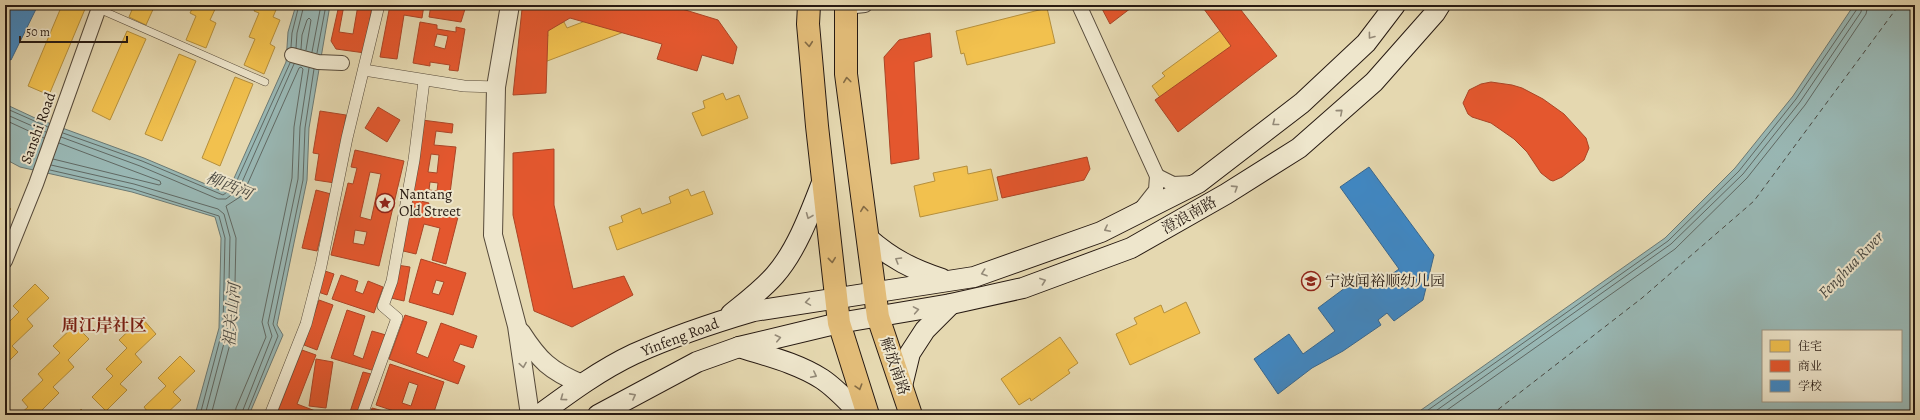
<svg xmlns="http://www.w3.org/2000/svg" width="1920" height="420" font-family="Alegreya,'Noto Serif SC',serif">
	<style>
		.water { fill: #99b8b5; stroke: #6b7974; fill-rule: evenodd }
		.homes { fill: #f2c14e; stroke: #b58f3c }
		.shops { fill: #e4572e; stroke: #ab4526; fill-rule: evenodd }
		.schools { fill: #3f88c5; stroke: #38678f }
		.lines { fill: none; stroke-linecap: round; stroke-linejoin: round }
		.shore { stroke: #606964; stroke-width: 1 }
		.ferry { stroke: #494943; stroke-width: 1; stroke-dasharray: 5 4; stroke-linecap: butt }
		.service-casing { stroke: #564a3a; stroke-width: 8 }
		.pedestrian-casing { stroke: #564a3a; stroke-width: 12 }
		.minor-casing { stroke: #564a3a; stroke-width: 16 }
		.tertiary-casing { stroke: #564a3a; stroke-width: 20 }
		.secondary-casing { stroke: #271a12; stroke-width: 22 }
		.primary-casing { stroke: #271a12; stroke-width: 24 }
		.service { stroke: #eee6cc; stroke-width: 7 }
		.pedestrian { stroke: #eee6cc; stroke-width: 11 }
		.minor { stroke: #eee6cc; stroke-width: 14 }
		.tertiary { stroke: #eee6cc; stroke-width: 18 }
		.secondary { stroke: #eee6cc; stroke-width: 20 }
		.primary { stroke: #e2bc78; stroke-width: 22 }
		.oneway { stroke: #948a78 }
		.oneway2 { stroke: #846b45 }
		.labels { text-anchor: middle; dominant-baseline: central; stroke-width: 4; stroke-linejoin: round; paint-order: stroke }
		.street-label { font-size: 15px; fill: #271a12; stroke: #eee6cc }
		.poi-label { font-size: 15px; fill: #271a12; stroke: #eee6cc; text-anchor: start }
		.water-label { font-size: 16px; font-style: italic; fill: #494943; stroke: #eee6cc }
		.quarter-label { font-size: 17px; font-weight: bold; fill: #7a1f14; stroke: #eee6cc }
	</style>
	<rect width="100%" height="100%" fill="#e5d8b0"/>
	<filter id="stains"><feTurbulence type="fractalNoise" baseFrequency=".005" numOctaves="4"/><feColorMatrix values="0 0 0 0 .2 0 0 0 0 .09 0 0 0 0 .02 0 0 0 .5 -.17"/></filter>
	<radialGradient id="worn" r=".72"><stop offset=".6" stop-color="#630" stop-opacity="0"/><stop offset="1" stop-color="#630" stop-opacity=".3"/></radialGradient>
	<g class="water">
		<polygon points="296,5 330,5 309,128 307,180 277,325 283,335 249,415 195,415 219,328 221,238 215,217 132,192 20,167 5,159 5,104 35,118 144,158 222,191 231,185 286,62 288,32"/>
		<path d="M1854,5H1915V415H1414L1665,238L1735,168L1793,96ZM1763,331H1901V401H1763Z"/>
	</g>
	<g class="homes">
		<polygon points="62,5 80,5 80,6 85,9 49,95 28,86"/>
		<polygon points="134,5 155,5 146,25 129,17"/>
		<polygon points="194,5 217,5 210,20 216,23 206,48 186,40 196,16 190,13"/>
		<polygon points="257,5 278,5 273,17 280,20 270,44 275,47 264,74 244,65 255,39 249,37 259,13 254,11"/>
		<polygon points="607,5 613,5 615,10 629,5 637,27 542,63 533,41 548,36 546,29 564,22 567,28 596,17 593,10"/>
		<polygon points="1047,8 1055,43 967,65 964,53 961,54 956,31"/>
		<polygon points="1237,24 1259,54 1173,116 1152,86 1165,76 1162,73 1221,30 1224,34"/>
		<polygon points="127,31 146,39 110,120 92,111"/>
		<polygon points="179,54 196,61 162,141 145,134"/>
		<polygon points="235,77 253,84 220,166 202,158"/>
		<polygon points="723,93 726,100 739,95 748,118 702,136 692,113 705,108 703,101"/>
		<polygon points="967,166 968,174 991,169 998,200 920,217 914,186 935,181 933,173"/>
		<polygon points="688,189 691,196 704,191 713,214 617,250 609,227 623,222 621,216 640,208 642,214 671,203 669,197"/>
		<polygon points="5,203 11,209 5,215"/>
		<polygon points="35,284 49,298 27,319 33,326 12,346 18,352 5,365 5,326 19,312 13,306"/>
		<polygon points="1186,302 1200,333 1130,365 1116,334 1137,324 1134,318 1161,305 1164,313"/>
		<polygon points="142,318 156,334 135,354 142,362 120,384 127,390 106,411 92,397 113,376 106,369 127,348 119,340"/>
		<polygon points="75,325 89,339 68,360 74,367 53,387 59,393 37,415 19,415 28,407 22,400 43,380 38,374 60,353 53,346"/>
		<polygon points="1060,337 1078,363 1068,370 1070,373 1031,401 1030,398 1019,405 1001,379"/>
		<polygon points="180,356 195,371 173,392 181,400 165,415 150,415 144,407 166,386 158,378"/>
		<polygon points="81,409 87,415 78,415"/>
	</g>
	<g class="shops">
		<polygon points="339,5 344,5 339,32 353,34 358,5 372,5 365,53 336,49 331,41"/>
		<polygon points="390,5 424,5 422,18 404,15 397,59 380,57"/>
		<polygon points="431,5 456,5 465,9 461,22 429,17"/>
		<polygon points="528,5 669,5 718,20 737,47 733,64 702,55 697,71 657,59 662,44 570,18 548,31 546,93 513,95 522,9"/>
		<polygon points="1100,5 1128,5 1131,8 1110,24"/>
		<polygon points="1201,5 1237,5 1277,56 1178,132 1155,100 1231,46"/>
		<path d="M420,22L437,25V29L456,32V27L465,29L458,71L449,70L450,65L430,62V66L413,63ZM437,34L448,36L445,49L434,46Z"/>
		<polygon points="930,33 932,57 914,62 919,159 891,164 884,57 899,40"/>
		<polygon points="1491,82 1512,85 1522,88 1543,99 1564,114 1586,138 1589,148 1584,160 1562,177 1553,181 1550,180 1541,173 1527,152 1514,139 1491,123 1472,117 1468,114 1463,103 1469,90 1481,84"/>
		<polygon points="378,107 400,120 387,142 365,128"/>
		<polygon points="320,111 346,115 335,183 315,180 319,154 313,153"/>
		<path d="M422,120L453,124L452,133L436,131L434,145L456,147L449,201L412,196ZM431,154L439,155L437,173L428,172ZM430,182L438,183L437,191L429,190Z"/>
		<polygon points="554,149 554,205 573,289 624,276 633,295 572,327 534,311 513,215 513,153"/>
		<path d="M355,150L404,161L379,266L331,255L348,183L353,184L357,168L351,167ZM370,172L381,174L371,220L360,217ZM355,230L367,232L364,245L353,243Z"/>
		<polygon points="1087,157 1090,169 1084,180 1002,198 997,177"/>
		<polygon points="316,190 331,194 317,251 302,248"/>
		<polygon points="412,199 429,203 427,209 458,217 446,264 432,260 440,228 424,224 416,254 399,250"/>
		<path d="M421,259L466,273L453,315L409,302ZM436,280L444,282L439,295L432,293Z"/>
		<polygon points="397,265 410,267 404,301 391,298"/>
		<polygon points="325,271 334,274 327,295 318,292"/>
		<polygon points="341,275 358,281 355,291 363,294 368,281 383,287 374,313 332,299"/>
		<polygon points="319,300 333,305 317,350 304,345"/>
		<polygon points="347,310 365,316 353,355 363,359 372,331 386,335 375,371 331,358"/>
		<polygon points="405,315 427,322 416,353 428,358 441,323 477,336 473,348 460,344 453,361 465,366 458,384 389,359"/>
		<polygon points="302,350 316,355 297,404 318,412 317,415 290,415 278,411"/>
		<polygon points="316,359 333,362 326,408 309,406"/>
		<path d="M390,364L444,382L433,415H406L376,405ZM409,382L418,385L411,406L402,403Z"/>
		<polygon points="363,372 375,375 361,415 349,415"/>
		<polygon points="372,408 399,415 370,415"/>
	</g>
	<g class="schools">
		<polygon points="5,5 38,5 11,60 7,58 5,62"/>
		<polygon points="1369,167 1434,255 1423,300 1394,321 1387,313 1378,320 1381,325 1343,351 1312,368 1278,394 1254,359 1289,334 1303,354 1335,331 1318,308 1361,276 1371,289 1399,269 1340,187"/>
	</g>
	<g class="lines">
		<g class="shore">
			<polyline points="291,47 292,33 299,5"/>
			<polyline points="296,48 297,33 304,5"/>
			<polyline points="301,49 302,35 307,20 309,18 311,20 306,50"/>
			<polyline points="312,52 321,5"/>
			<polyline points="317,53 326,5"/>
			<polyline points="5,108 48,127"/>
			<polyline points="5,114 46,132"/>
			<polyline points="5,120 44,138"/>
			<polyline points="63,133 142,161 223,195 234,187 290,63"/>
			<polyline points="61,137 140,166 218,199 226,199 239,189 294,64"/>
			<polyline points="53,159 159,185 161,184 160,181 59,143"/>
			<polyline points="51,165 134,184 218,209 224,214 230,237 228,328 205,415"/>
			<polyline points="50,170 133,189 219,216 225,238 223,328 200,415"/>
			<polyline points="211,415 234,329 236,238 226,206 240,197 244,192 299,68 301,67 303,69 294,127 292,178 262,322 266,337 236,408 235,415"/>
			<polyline points="241,415 272,336 268,323 298,179 300,127 309,68"/>
			<polyline points="246,415 278,336 273,324 303,180 305,128 314,69"/>
			<polyline points="1421,415 1668,241 1739,171 1796,99 1857,9 1857,5"/>
			<polyline points="1430,415 1671,244 1743,174 1800,102 1861,12 1862,5"/>
			<polyline points="1440,415 1675,249 1747,178 1805,105 1866,14 1868,5"/>
		</g>
		<polyline class="ferry" points="1491,415 1642,298 1754,201 1899,5"/>
		<g class="service-casing">
			<polyline id="service" points="99,9 265,82"/>
		</g>
		<g class="pedestrian-casing">
			<g id="pedestrian">
				<polyline points="364,70 464,86 496,87"/>
				<polyline points="270,415 306,324 321,266 347,138 379,5"/>
				<polyline points="362,415 397,318 383,306 392,281 414,160 424,81"/>
			</g>
		</g>
		<g class="minor-casing">
			<g id="minor">
				<polyline points="1079,5 1157,176"/>
				<polyline points="846,7 865,5"/>
				<polyline points="292,55 318,62 342,63"/>
				<polyline points="1141,209 1156,190 1157,176 1173,184 1194,183"/>
				<polyline points="5,261 36,184 100,5"/>
			</g>
		</g>
		<g class="tertiary-casing">
			<g id="tertiary">
				<polyline points="510,5 496,87 493,235 517,326 530,415"/>
				<path d="M521,332C539,360 550,371 582,384"/>
			</g>
		</g>
		<g class="secondary-casing">
			<g id="secondary">
				<path d="M868,238C892,259 912,269 942,279"/>
				<path d="M731,314C746,302 762,290 775,275C797,250 811,211 823,180"/>
				<path d="M739,347C767,356 797,363 822,379C837,389 849,403 861,415"/>
				<polyline points="902,386 910,353 925,330 951,304"/>
				<path d="M539,415C569,393 600,370 634,354C672,337 713,323 754,311L974,277L1101,232L1198,183L1302,103L1366,43L1395,5"/>
				<polyline points="598,415 697,362 739,347 839,323 951,304 1023,288 1131,248 1226,194 1299,148 1374,82 1435,13 1440,5"/>
			</g>
		</g>
		<g class="primary-casing">
			<g id="primary">
				<polyline points="809,5 808,24 817,126 839,323 868,415"/>
				<polyline points="846,5 846,74 878,317 911,415"/>
			</g>
		</g>
		<use href="#service" class="service"/>
		<use href="#pedestrian" class="pedestrian"/>
		<use href="#minor" class="minor"/>
		<use href="#tertiary" class="tertiary"/>
		<use href="#secondary" class="secondary"/>
		<use href="#primary" class="primary"/>
	</g>
	<defs><path id="oneway-chevron" d="M-2-3.5L2.5 0L-2 3.5" fill="none" stroke-width="1.6" stroke-linecap="round" stroke-linejoin="round"/></defs>
	<g class="oneway">
		<use href="#oneway-chevron" transform="translate(1371 36) rotate(127)"/>
		<use href="#oneway-chevron" transform="translate(1340 112) rotate(-41)"/>
		<use href="#oneway-chevron" transform="translate(1275 123) rotate(142)"/>
		<use href="#oneway-chevron" transform="translate(1235 188) rotate(-33)"/>
		<use href="#oneway-chevron" transform="translate(809 216) rotate(112)"/>
		<use href="#oneway-chevron" transform="translate(1107 229) rotate(153)"/>
		<use href="#oneway-chevron" transform="translate(898 260) rotate(-149)"/>
		<use href="#oneway-chevron" transform="translate(984 273) rotate(161)"/>
		<use href="#oneway-chevron" transform="translate(1043 281) rotate(-20)"/>
		<use href="#oneway-chevron" transform="translate(808 302) rotate(171)"/>
		<use href="#oneway-chevron" transform="translate(916 310) rotate(-10)"/>
		<use href="#oneway-chevron" transform="translate(778 338) rotate(-13)"/>
		<use href="#oneway-chevron" transform="translate(523 365) rotate(81)"/>
		<use href="#oneway-chevron" transform="translate(814 375) rotate(27)"/>
		<use href="#oneway-chevron" transform="translate(633 396) rotate(-28)"/>
		<use href="#oneway-chevron" transform="translate(563 398) rotate(144)"/>
	</g>
	<g class="oneway2">
		<use href="#oneway-chevron" transform="translate(809 44) rotate(85)"/>
		<use href="#oneway-chevron" transform="translate(847 80) rotate(-97)"/>
		<use href="#oneway-chevron" transform="translate(864 209) rotate(-97)"/>
		<use href="#oneway-chevron" transform="translate(832 260) rotate(84)"/>
		<use href="#oneway-chevron" transform="translate(859 387) rotate(73)"/>
	</g>
	<defs>
		<g id="sight-ring" transform="scale(1)"><circle r="9.5" fill="#eee6cc" stroke="#8f2418" stroke-width="1.5"/><path d="M0-6L1.8-2.2L6-1.7L2.9 1.2L3.7 5.4L0 3.3L-3.7 5.4L-2.9 1.2L-6-1.7L-1.8-2.2Z" fill="#8f2418"/></g>
		<g id="school-ring" transform="scale(1)"><circle r="9.5" fill="#eee6cc" stroke="#8f2418" stroke-width="1.5"/><path d="M0-5L7-2L0 1L-7-2ZM-4 1L0 2.5L4 1V4Q0 6-4 4Z" fill="#8f2418"/></g>
	</defs>
	<g fill-rule="evenodd">
		<use href="#sight-ring" x="385" y="203"/>
		<use href="#school-ring" x="1311" y="281"/>
	</g>
	<g class="labels">
		<g class="street-label">
			<text transform="translate(38 128) rotate(-70)">Sanshi Road</text>
			<text transform="translate(1189 215) rotate(-29)">澄浪南路</text>
			<text transform="translate(680 337) rotate(-21)">Yinfeng Road</text>
			<text transform="translate(895 366) rotate(71)">解放南路</text>
		</g>
		<g class="poi-label">
			<text x="399" y="194">Nantang<tspan x="399" dy="17">Old Street</tspan></text>
			<text x="1325" y="281">宁波闻裕顺幼儿园</text>
		</g>
		<g class="water-label">
			<text transform="translate(229 186) rotate(22)">柳西河</text>
			<text transform="translate(1851 265) rotate(-46)">Fenghua Rıver</text>
			<text transform="translate(232 315) rotate(-85)">祖关山河</text>
		</g>
		<g class="quarter-label">
			<text x="104" y="325">周江岸社区</text>
		</g>
	</g>
	<rect width="1920" height="420" fill="none" stroke="#e5d8b0" stroke-width="20"/>
	<rect x="6" y="6" width="1908" height="408" fill="none" stroke="#271a12" stroke-width="2"/>
	<rect x="10" y="10" width="1900" height="400" fill="none" stroke="#271a12"/>
	<rect x="1762" y="330" width="140" height="72" fill="#eee6cc" stroke="#9e9482"/>
	<rect x="1770" y="340" width="20" height="12" fill="#f2c14e" stroke="#9e9482"/>
	<text x="1798" y="350" font-size="12" fill="#271a12">住宅</text>
	<rect x="1770" y="360" width="20" height="12" fill="#e4572e" stroke="#9e9482"/>
	<text x="1798" y="370" font-size="12" fill="#271a12">商业</text>
	<rect x="1770" y="380" width="20" height="12" fill="#3f88c5" stroke="#9e9482"/>
	<text x="1798" y="390" font-size="12" fill="#271a12">学校</text>
	<path d="M20 36v6h107v-6" fill="none" stroke="#271a12" stroke-width="2"/>
	<text x="26" y="36" font-size="12" fill="#271a12" stroke="#eee6cc" stroke-width="3" paint-order="stroke">50 m</text>
	<rect width="100%" height="100%" filter="url(#stains)"/>
	<rect width="100%" height="100%" fill="url(#worn)"/>
</svg>
